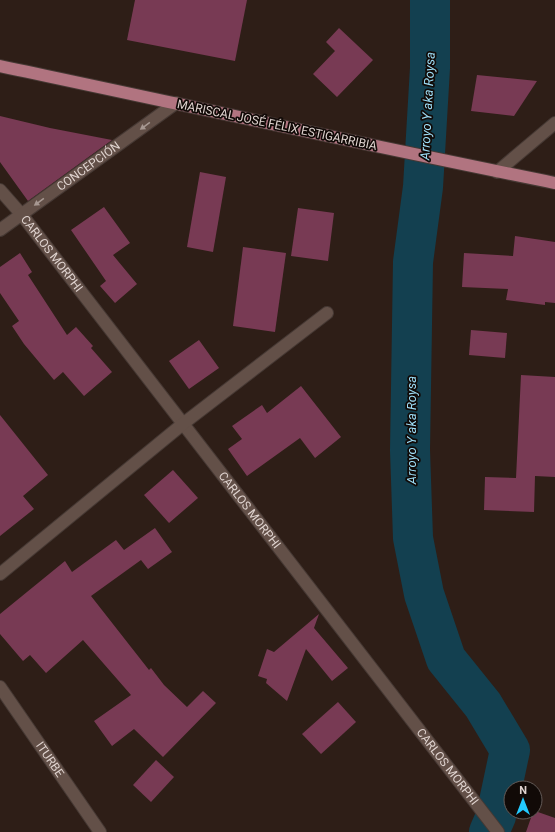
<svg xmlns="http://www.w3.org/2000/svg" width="555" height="832" font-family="Roboto,sans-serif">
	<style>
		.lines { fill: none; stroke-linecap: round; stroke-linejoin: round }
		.river { stroke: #134050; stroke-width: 40 }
		.building { fill: #783a54 }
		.street-casing { stroke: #463934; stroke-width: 14 }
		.primary-casing { stroke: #463934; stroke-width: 14 }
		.street { stroke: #635048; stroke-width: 12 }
		.primary { stroke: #b17480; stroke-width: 12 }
		.oneway { fill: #a79892 }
		.labels { text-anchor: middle; stroke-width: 3.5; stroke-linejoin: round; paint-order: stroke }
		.street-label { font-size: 12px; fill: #dfd3cf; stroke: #110a07 }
		.water-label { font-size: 13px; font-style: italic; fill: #9dddf6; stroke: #110a07 }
	</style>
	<rect width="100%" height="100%" fill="#2e1e17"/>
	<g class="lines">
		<path class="river" d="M430 0V68L423 187 413 262 410 450 413 538 424 594 446 659 483 705 510 750 496 816 489 832"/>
	</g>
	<g class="building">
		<path d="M135 0H247L235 61 127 40Z"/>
		<path d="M339 28 373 60 337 97 313 74 335 51 326 42Z"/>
		<path d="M477 75 537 81 514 116 471 111Z"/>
		<path d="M0 116 50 128 112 140 28 201 0 162Z"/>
		<path d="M200 172 226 177 213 252 187 247Z"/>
		<path d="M104 207 130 243 113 255 137 284 115 303 100 286 106 281 71 230Z"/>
		<path d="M298 208 334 213 328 261 291 256Z"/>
		<path d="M515 236 555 242V303L545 302V305L506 300 508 289 462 287 464 253 513 256Z"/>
		<path d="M243 247 286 253 275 332 233 326Z"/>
		<path d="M20 253 32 272 28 275 67 335 76 327 93 346 91 348 112 372 84 396 63 372 54 380 24 344 12 326 19 321 0 293V267Z"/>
		<path d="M471 330 507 333 505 358 469 355Z"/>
		<path d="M199 340 219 368 189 389 169 361Z"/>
		<path d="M521 375 555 377V477L535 476 534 512 484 510 485 477 516 478Z"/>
		<path d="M301 386 341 437 315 458 300 438 247 476 228 449 242 439 232 426 262 405 267 413Z"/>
		<path d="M0 415 48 475 23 496 34 509 0 536Z"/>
		<path d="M173 470 198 498 169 523 144 495Z"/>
		<path d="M155 528 172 552 148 569 141 560 91 596 149 670 151 668 164 685 187 707 203 691 216 703 163 757 134 729 112 746 94 721 131 695 83 640 46 673 30 655 23 661 0 634V614L65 561 72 572 116 540 124 550Z"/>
		<path d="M319 614 314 628 348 668 332 681 306 649 287 701 266 683 267 679 258 676 267 649 274 652Z"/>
		<path d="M338 702 356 722 321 754 302 734Z"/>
		<path d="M156 760 174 777 151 802 133 785Z"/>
		<path d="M535 811 555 818V832H526L533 812H535Z"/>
	</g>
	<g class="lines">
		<defs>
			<g id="street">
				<path d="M497 172 555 123"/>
				<path id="s1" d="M0 190 22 215 498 832"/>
				<path id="s2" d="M0 230 176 103"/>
				<path d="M0 574 184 423 327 313"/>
				<path id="s3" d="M0 687 100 832"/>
			</g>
			<path id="primary" d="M0 66C185 105 370 146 555 183"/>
		</defs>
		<use href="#street" class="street-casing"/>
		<use href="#primary" class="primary-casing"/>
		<use href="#street" class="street"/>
		<use href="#primary" class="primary"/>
	</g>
	<defs><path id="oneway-solid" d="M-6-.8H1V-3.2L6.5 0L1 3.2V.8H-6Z"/></defs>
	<g class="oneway">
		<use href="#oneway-solid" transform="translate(145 126) rotate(144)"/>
		<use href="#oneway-solid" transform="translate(39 202) rotate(144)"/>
	</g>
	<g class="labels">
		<g class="street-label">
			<text transform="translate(277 125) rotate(12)" y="4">MARISCAL JOSÉ FÉLIX ESTIGARRIBIA</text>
			<text dy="4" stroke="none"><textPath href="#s2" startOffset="109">CONCEPCIÓN</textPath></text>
			<text dy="4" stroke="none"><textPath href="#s1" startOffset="82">CARLOS MORPHI</textPath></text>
			<text dy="4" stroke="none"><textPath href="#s1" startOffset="406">CARLOS MORPHI</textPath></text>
			<text dy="4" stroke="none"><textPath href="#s3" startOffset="88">ITURBE</textPath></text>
			<text dy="4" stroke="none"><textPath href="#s1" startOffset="730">CARLOS MORPHI</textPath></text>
		</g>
		<g class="water-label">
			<text transform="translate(427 106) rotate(-87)" y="5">Arroyo Y aka Roysa</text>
			<text transform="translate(411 430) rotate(-90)" y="5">Arroyo Y aka Roysa</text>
		</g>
	</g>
	<g transform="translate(523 800)"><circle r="19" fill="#110a07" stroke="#635a57"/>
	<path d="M0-3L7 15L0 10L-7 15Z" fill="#23c9fe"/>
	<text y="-6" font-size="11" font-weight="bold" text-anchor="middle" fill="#dfd3cf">N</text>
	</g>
</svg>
